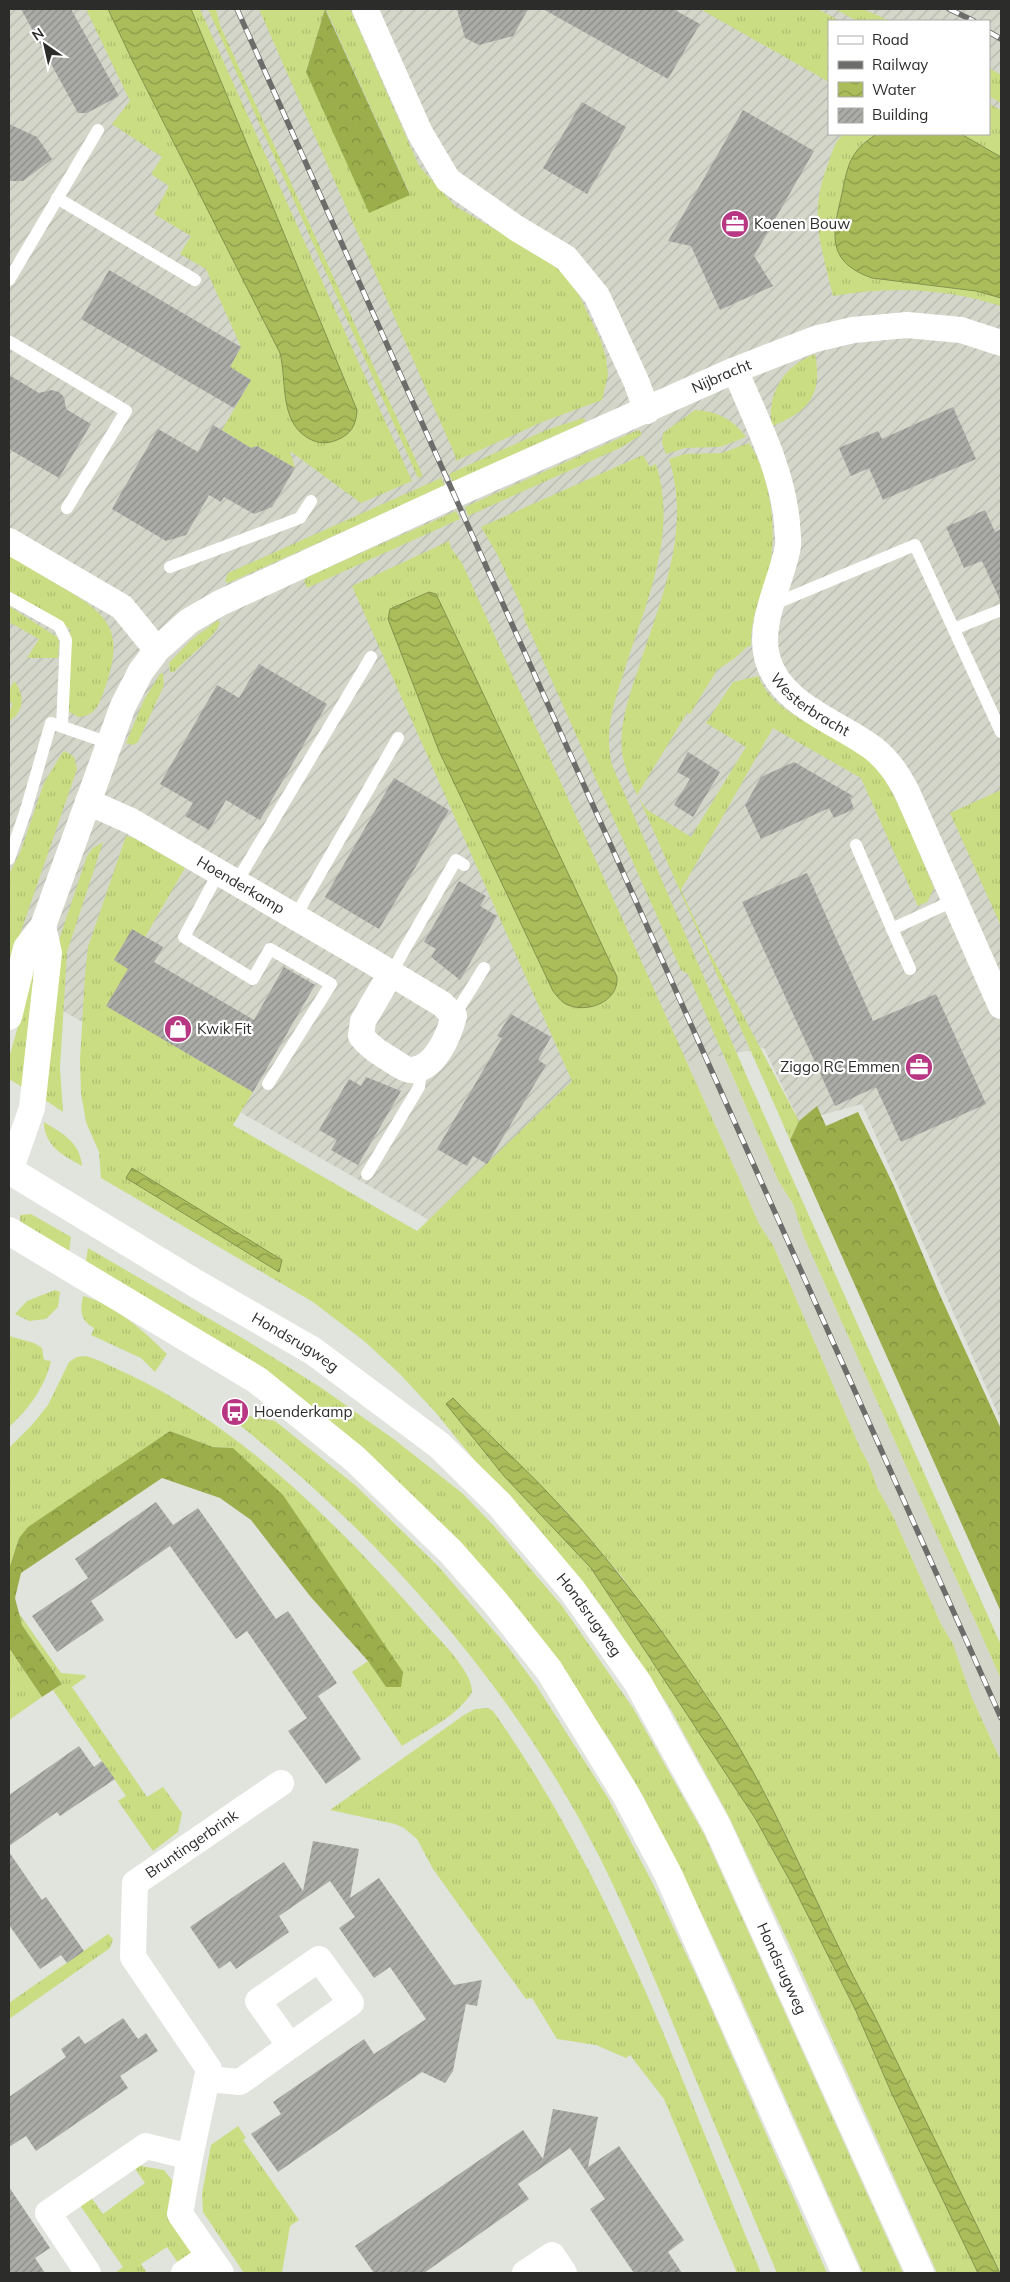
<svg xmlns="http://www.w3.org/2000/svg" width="1010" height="2282" font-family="Mulish,sans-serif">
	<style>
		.built { fill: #d3d6c9 }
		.industrial { fill: url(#industrial-furrows); fill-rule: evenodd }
		.grass { fill: url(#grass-tufts); fill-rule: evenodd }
		.forest { fill: url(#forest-crowns) }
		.water { fill: url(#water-waves); stroke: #84924c }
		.building { fill: url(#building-hatch) }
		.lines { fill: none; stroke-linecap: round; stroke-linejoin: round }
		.lane { stroke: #fff; stroke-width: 12 }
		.street { stroke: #fff; stroke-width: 26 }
		.secondary { stroke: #fff; stroke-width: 28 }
		.rail-casing { stroke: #6c6d6a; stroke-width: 5.5 }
		.rail { stroke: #fff; stroke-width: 4; stroke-dasharray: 11; stroke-linecap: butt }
		.labels { text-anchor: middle; stroke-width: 4.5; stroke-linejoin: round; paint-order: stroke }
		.poi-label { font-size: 15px; fill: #2c2d2b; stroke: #fff; text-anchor: start }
		.street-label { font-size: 15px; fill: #2c2d2b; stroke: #fff }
	</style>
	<defs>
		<pattern id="industrial-furrows" width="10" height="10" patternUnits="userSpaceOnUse" patternTransform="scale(1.25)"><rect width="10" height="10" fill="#d3d6c9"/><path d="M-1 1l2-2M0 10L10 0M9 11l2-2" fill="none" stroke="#b5b8ad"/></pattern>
		<pattern id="grass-tufts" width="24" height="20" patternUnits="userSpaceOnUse" patternTransform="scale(1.25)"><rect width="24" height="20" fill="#cadd83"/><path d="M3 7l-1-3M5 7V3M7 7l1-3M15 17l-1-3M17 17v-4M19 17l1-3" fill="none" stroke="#aebe71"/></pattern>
		<pattern id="forest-crowns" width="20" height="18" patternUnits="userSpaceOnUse" patternTransform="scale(1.25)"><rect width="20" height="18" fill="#9bae4b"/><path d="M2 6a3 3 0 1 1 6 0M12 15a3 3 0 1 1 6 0" fill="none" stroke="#7f8e3f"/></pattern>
		<pattern id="water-waves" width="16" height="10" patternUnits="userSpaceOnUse" patternTransform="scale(1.25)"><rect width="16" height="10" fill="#aabd5a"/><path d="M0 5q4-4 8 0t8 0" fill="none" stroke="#8b9a4b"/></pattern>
		<pattern id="building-hatch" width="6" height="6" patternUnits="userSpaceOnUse" patternTransform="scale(1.25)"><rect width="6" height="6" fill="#abaca7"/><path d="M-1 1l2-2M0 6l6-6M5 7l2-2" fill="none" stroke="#8b8c88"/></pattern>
	</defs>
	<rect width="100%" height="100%" fill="#e1e3dd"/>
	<path class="built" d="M462 563 692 984 779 1182 793 1204 803 1235 1001 1679V1761L972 1698 953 1644 941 1624 893 1516 878 1489 868 1462 861 1450 773 1245 759 1224 739 1178Z"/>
	<path class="industrial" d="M9 9H1001V1421L862 1104 799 1121 764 1048 576 1081 429 1220 9 980ZM829 21H989V134H829Z"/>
	<g class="grass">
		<path d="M86 9H200L412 481 361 503 290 451 295 468 257 446 251 448 222 430 251 380 230 367 241 347 206 269 180 254 191 236 154 214 169 186 151 174 162 157 112 124 130 101Z"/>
		<path d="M208 9H216L220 25 423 476 418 478Z"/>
		<path d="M259 9H325L306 72 410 194 326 9H350L419 166 455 206 544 258 562 272 579 295 601 341 606 358 608 375 602 400 542 422 456 461 455 455Z"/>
		<path d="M700 9H818L840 21H829V82Z"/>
		<path d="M835 9H862L891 21H857Z"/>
		<path d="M989 68 1001 75V103L989 96Z"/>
		<path d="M989 104 1001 110V157L961 134H989Z"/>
		<path d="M844 134H877L863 143 838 209 834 226 839 253 872 278 976 291 1001 298V306C945 288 891 286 833 296 821 245 808 215 828 164 832 153 834 142 844 134Z"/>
		<path d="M815 354C823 394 809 412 772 426 766 393 784 366 815 354Z"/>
		<path d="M695 410C716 411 733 419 746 437L720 447 685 448 666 454 662 443 663 433Z"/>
		<path d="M583 418 586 420 581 424 453 482 449 474 546 430Z"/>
		<path d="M638 430 641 432V435L620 448 468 516 465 507Z"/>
		<path d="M749 443C770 474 778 532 769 569 762 595 750 618 751 646L747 647 735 658 717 670 690 714 687 713 637 795C631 782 624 767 622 752 619 724 629 696 638 670 660 601 692 532 669 459L685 454 722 453Z"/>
		<path d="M643 455 650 467 656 464C679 537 644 606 623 675 613 705 604 734 612 765L751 1086 1001 1645V1679L803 1235 793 1204 779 1182 688 974 681 970 524 618V612L496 552 481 527Z"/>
		<path d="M441 478 445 486 228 583 225 581 228 573Z"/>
		<path d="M456 511 460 519 307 588 304 581 307 577Z"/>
		<path d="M449 541 451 548 462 563 739 1178 759 1224 773 1245 861 1450 868 1462 878 1489 893 1516 941 1624 953 1644 972 1698 1001 1761V2273L982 2239 873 2013 853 1978 781 1825 722 1719 622 1577 567 1512 453 1399 446 1404 504 1476 591 1568 755 1818 794 1888 856 2011 892 2094 978 2273H937L792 1950 729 1817 670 1708 608 1615 550 1543 480 1467 436 1413 399 1373 364 1341 313 1302 101 1178 99 1152 86 1122 81 1093 80 1060 85 975 88 947 126 836 134 838 185 868 145 937 114 960 129 969 107 1006 253 1092 233 1125 417 1231 572 1081 352 586ZM132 1168 279 1271 126 1178Z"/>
		<path d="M9 555C28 567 46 578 65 589 110 615 124 633 106 685 100 701 98 715 79 717L69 712 70 629 9 591Z"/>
		<path d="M9 606 57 637 59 642 58 658H27L39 639 9 622Z"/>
		<path d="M217 621 220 622C217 636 185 659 174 672H170L169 663 190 641Z"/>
		<path d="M163 673 164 685 138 742 133 745 126 743 144 700 160 674Z"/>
		<path d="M758 676C778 722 835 728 869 759 893 781 920 856 934 888L927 902 918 906 861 778 773 728 681 890 710 953 799 1121 790 1140 639 798 646 809 691 837 746 747 706 723 733 682Z"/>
		<path d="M14 681C25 694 25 712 9 721V712L13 704 9 701V691Z"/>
		<path d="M65 751 74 757 77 769 9 966V874L20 853 44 783 62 753Z"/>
		<path d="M1001 790V926L950 813Z"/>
		<path d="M103 842 67 952 60 1068 63 1112 45 1100 54 955 87 856 93 848Z"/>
		<path d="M35 948 27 1090 9 1079V1058L31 980Z"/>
		<path d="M44 1122C63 1134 80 1142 82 1166 64 1156 44 1146 44 1122Z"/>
		<path d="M31 1214 71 1237 69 1252 20 1222V1215Z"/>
		<path d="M88 1248 244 1339 323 1389 395 1440 462 1493 494 1526 562 1606 633 1708 704 1834 903 2273H863L727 1967 686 1881 643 1796 612 1744 539 1635 480 1565 86 1261Z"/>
		<path d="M55 1290 60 1292 58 1307 46 1319 29 1321 15 1314 27 1301Z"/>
		<path d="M83 1296C114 1304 144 1331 167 1354L155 1372 141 1358 91 1335 94 1328C80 1320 80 1311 83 1296Z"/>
		<path d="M9 1336 34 1343 42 1348 44 1360 51 1361C45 1387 28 1410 9 1427Z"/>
		<path d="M86 1356C100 1360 114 1368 128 1374 244 1428 346 1532 429 1628 442 1642 473 1673 472 1692 458 1716 425 1731 402 1746L352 1672 368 1661 386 1687 233 1448 213 1447 170 1431 19 1538 9 1569V1448L31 1426 48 1405 69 1362 77 1357Z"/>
		<path d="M239 1410 252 1417 275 1421 355 1485 438 1566 507 1646 536 1685 608 1798 653 1884 705 1994 827 2273H777C749 2206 721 2140 693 2073 664 2001 635 1929 601 1860 514 1687 383 1538 232 1419Z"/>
		<path d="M18 1612 61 1673 85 1675 86 1677 72 1687 147 1797 163 1787 182 1813 178 1832 153 1851 118 1801 126 1796 53 1690 62 1684 22 1625Z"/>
		<path d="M9 1648 42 1697 9 1720Z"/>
		<path d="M488 1708 493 1711C614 1881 681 2082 761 2273H737L664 2099 630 2055 626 2058 596 2045 557 2039 532 1998 526 1999 433 1869 417 1839 404 1828 395 1824 330 1810 464 1715 475 1709Z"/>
		<path d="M108 1934 113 1939 110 1948 9 2019V2003Z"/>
		<path d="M238 2126 246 2138 243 2140 299 2220 290 2226 282 2273H244L203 2212 202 2194 211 2145Z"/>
		<path d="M135 2165 164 2170 175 2184 194 2253 179 2264 167 2247 141 2264 147 2273H115L123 2267 79 2204 90 2196 103 2214 145 2183 133 2166Z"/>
	</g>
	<g class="forest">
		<path d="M325 9 410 195 369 213 306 72Z"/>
		<path d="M817 1106 826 1126 858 1112 894 1186 939 1293 1001 1429V1612L790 1140 799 1121Z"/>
		<path d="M170 1431 213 1447 233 1448 283 1495 403 1672 401 1687H386L368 1661 310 1596 251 1520 220 1498 162 1478 21 1573 15 1598 22 1625 62 1684 42 1697 9 1648V1569L19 1538 28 1527Z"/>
	</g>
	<g class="water">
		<path d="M108 9H191L357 410C356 426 351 434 337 440 327 444 318 444 308 438 279 421 287 381 280 353L134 64Z"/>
		<path d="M877 134H961L1001 157V298L976 291 872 278C827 262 832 236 841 198 848 166 848 152 877 134Z"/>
		<path d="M429 592 436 594 617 977C619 1003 584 1015 564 1003 560 1000 556 995 553 991L439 751 388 619 390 609Z"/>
		<path d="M132 1168 282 1260 279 1272 126 1178Z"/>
		<path d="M453 1398C490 1437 531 1473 567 1513 624 1576 674 1647 721 1718 781 1810 819 1917 873 2013L1000 2273H978L892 2094 856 2011 794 1888 755 1818 591 1568 504 1476 446 1404Z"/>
	</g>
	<g class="building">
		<path d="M21 9H71L119 96 87 113H78Z"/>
		<path d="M457 9H528L513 36 479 45 465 38Z"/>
		<path d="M543 9H673L700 24 668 79Z"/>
		<path d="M582 102 626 127 587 194 543 168Z"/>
		<path d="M743 110 814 151 754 256 773 286 720 310 691 246 668 241Z"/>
		<path d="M9 124 37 137 52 159 23 181H9Z"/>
		<path d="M109 270 241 347 230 367 251 380 234 408 81 319Z"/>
		<path d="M9 375 39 393 51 390 59 392 64 397 66 409 91 424 59 478 9 449Z"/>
		<path d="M953 407 976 459 883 500 869 468 851 476 839 448 878 431 882 439Z"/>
		<path d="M213 425 251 448 257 446 295 468 272 507 254 514 224 497 221 502 209 495 186 535 166 541 112 509 158 429 198 452Z"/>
		<path d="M985 510 995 532 1001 529V602L982 561 964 568 946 527Z"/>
		<path d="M259 664 327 704 260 820 226 800 209 830 185 816 193 803 160 784 217 685 239 698Z"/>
		<path d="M688 752 720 772 693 817 674 805 690 779 677 772Z"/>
		<path d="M794 762 853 796 850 798 854 809 834 818 829 808 761 839 745 805 761 777Z"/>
		<path d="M394 778 449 810 379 929 325 897Z"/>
		<path d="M807 873 873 1021 936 994 986 1104 901 1142 876 1087 835 1106 742 902Z"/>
		<path d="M459 881 486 896 480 906 497 916 460 980 431 957 436 949 424 942Z"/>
		<path d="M132 929 163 947 154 962 254 1020 284 967 315 985 253 1092 106 1006 128 969 114 960Z"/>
		<path d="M511 1014 551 1037 538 1060 546 1065 487 1164 473 1156 467 1166 437 1149 502 1038 497 1036Z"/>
		<path d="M366 1077 401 1091 358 1165 331 1150 337 1140 319 1130 349 1079 361 1086Z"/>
		<path d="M156 1502 173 1525 198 1508 276 1619 288 1611 337 1683 318 1696 361 1759 326 1784 288 1731 307 1718 247 1631 236 1639 170 1546 91 1601 104 1620 57 1652 32 1616 88 1578 75 1559Z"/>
		<path d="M79 1746 94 1767 102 1761 115 1779 60 1816 57 1812 9 1846V1795Z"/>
		<path d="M313 1841 359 1849 350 1898 379 1878 454 1985 482 1980 477 2006 466 2004 453 2071 445 2083 422 2072 278 2172 251 2134 281 2114 273 2102 364 2039 374 2054 426 2019 390 1967 374 1978 339 1928 355 1917 330 1881 279 1916 289 1932 236 1969 230 1961 219 1969 190 1927 284 1862 303 1891Z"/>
		<path d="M9 1852 42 1900 46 1897 84 1951 67 1963 61 1955 40 1969 9 1925Z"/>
		<path d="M123 2018 138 2039 146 2033 158 2051 120 2076 128 2088 36 2151 26 2136 9 2147V2097L66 2057 61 2049 79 2036 85 2044Z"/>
		<path d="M553 2109 598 2117 588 2167 619 2146 684 2240 668 2252 682 2273H634L590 2209 605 2199 570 2148 518 2184 529 2199 424 2273H374L355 2246 523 2130 543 2159Z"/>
		<path d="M9 2187 50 2248 35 2258 45 2273H9Z"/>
	</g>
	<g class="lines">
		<g class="lane">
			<path d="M57 198 195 280"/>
			<path d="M9 280 98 130"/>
			<path d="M10 342 126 411 67 508"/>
			<path d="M170 567 300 518 311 501"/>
			<path d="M9 598 59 626 66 640 62 726"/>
			<path d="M772 605 915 545 1001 732"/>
			<path d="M954 629 1001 610"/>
			<path d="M856 845 892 929 955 900"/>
			<path d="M9 859 26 810 51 723 109 743"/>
			<path d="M219 872 184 937 253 979 270 949 331 984 268 1084"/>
			<path d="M236 883 371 657"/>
			<path d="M295 917 398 738"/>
			<path d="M892 929 910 969"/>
			<path d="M391 973 456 860 464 865"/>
			<path d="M454 1016 484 968"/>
			<path d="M367 1174 419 1087 421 1068"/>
		</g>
		<g class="street">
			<path d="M365 9 420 133 448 180 516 228 566 258 597 296 636 381 647 411"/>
			<path id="s1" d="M735 370C756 420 782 469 787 523 787 531 789 539 788 546 782 581 758 621 767 657 779 705 839 722 874 749 889 761 897 774 906 790L1001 1006"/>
			<path d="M9 541 122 607 157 650"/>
			<path id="s2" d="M88 802 131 821 369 960 442 1004 454 1016C449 1035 435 1070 411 1070 405 1070 396 1063 391 1060 378 1052 370 1047 361 1036L363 1021 391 973"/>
			<path id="s3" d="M9 1017 26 948 43 926 123 706 141 671 157 650 189 621 220 603 454 495 735 370 815 339 853 330 907 325 961 330 1001 343"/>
			<path d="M10 1171 32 1108 49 953 43 926"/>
			<path d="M207 2079 240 2082 290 2046 258 2001 319 1959 351 2003 290 2046"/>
			<path d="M88 2273 48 2213 146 2146 190 2157"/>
			<path d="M184 2273 209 2256"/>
			<path id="s4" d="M221 2273 180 2214 190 2157 209 2069 133 1957 135 1883 281 1783"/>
			<path d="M525 2273 552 2255 564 2273"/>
		</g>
		<g class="secondary">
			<path id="s5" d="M9 1170 195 1283 313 1351 439 1445 500 1505 572 1590 638 1683 717 1826 920 2273"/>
			<path d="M9 1231 257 1380 355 1459 451 1552 495 1602 549 1670 626 1795 668 1874 846 2273"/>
		</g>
		<defs>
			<g id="rail">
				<path d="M237 9 1001 1718"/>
				<path d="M949 9 974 21"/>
				<path d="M989 32 1001 39"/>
			</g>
		</defs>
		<use href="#rail" class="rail-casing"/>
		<use href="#rail" class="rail"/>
	</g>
	<defs>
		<symbol id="office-disc" viewBox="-11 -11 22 22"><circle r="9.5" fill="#b83782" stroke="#fff"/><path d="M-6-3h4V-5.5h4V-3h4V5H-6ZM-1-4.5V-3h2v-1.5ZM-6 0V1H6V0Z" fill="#fff"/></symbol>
		<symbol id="shop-disc" viewBox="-11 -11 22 22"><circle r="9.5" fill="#b83782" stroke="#fff"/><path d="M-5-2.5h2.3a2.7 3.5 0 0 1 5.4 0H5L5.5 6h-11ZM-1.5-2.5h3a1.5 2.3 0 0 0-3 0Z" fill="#fff"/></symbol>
		<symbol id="bus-disc" viewBox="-11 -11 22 22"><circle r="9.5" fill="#b83782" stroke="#fff"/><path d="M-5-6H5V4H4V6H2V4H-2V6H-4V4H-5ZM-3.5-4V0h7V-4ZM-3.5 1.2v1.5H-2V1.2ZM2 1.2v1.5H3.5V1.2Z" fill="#fff"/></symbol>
	</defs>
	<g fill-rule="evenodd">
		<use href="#office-disc" x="719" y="208" width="32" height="32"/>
		<use href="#shop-disc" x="162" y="1013" width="32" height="32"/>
		<use href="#office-disc" x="903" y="1051" width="32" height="32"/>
		<use href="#bus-disc" x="219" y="1396" width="32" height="32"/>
	</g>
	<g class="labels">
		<g class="poi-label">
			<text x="754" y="229">Koenen Bouw</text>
			<text x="197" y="1034">Kwik Fit</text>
			<text x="900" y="1072" text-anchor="end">Ziggo RC Emmen</text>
			<text x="254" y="1417">Hoenderkamp</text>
		</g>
		<g class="street-label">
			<text dy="5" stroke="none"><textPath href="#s3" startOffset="1028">Nijbracht</textPath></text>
			<text dy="5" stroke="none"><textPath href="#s1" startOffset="366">Westerbracht</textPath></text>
			<text dy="5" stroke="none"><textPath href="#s2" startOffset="174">Hoenderkamp</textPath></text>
			<text dy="5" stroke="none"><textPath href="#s5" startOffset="334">Hondsrugweg</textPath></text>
			<text dy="5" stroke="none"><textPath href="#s5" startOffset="738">Hondsrugweg</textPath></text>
			<text dy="5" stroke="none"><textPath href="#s4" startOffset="498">Bruntingerbrink</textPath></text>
			<text dy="5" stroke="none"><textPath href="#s5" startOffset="1142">Hondsrugweg</textPath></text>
		</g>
	</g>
	<rect width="1010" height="2282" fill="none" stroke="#2c2d2b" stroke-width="20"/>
	<rect x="828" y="20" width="162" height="115" fill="#ffffff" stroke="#ababaa"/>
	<rect x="838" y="36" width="25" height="8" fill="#ffffff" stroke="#ababaa"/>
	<text x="872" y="45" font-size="15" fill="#2c2d2b">Road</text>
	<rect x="838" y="61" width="25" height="8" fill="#6c6d6a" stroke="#ababaa"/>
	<text x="872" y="70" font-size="15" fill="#2c2d2b">Railway</text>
	<rect x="838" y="82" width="25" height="15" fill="url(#water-waves)" stroke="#ababaa"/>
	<text x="872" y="95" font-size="15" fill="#2c2d2b">Water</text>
	<rect x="838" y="108" width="25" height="15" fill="url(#building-hatch)" stroke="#ababaa"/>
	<text x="872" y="120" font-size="15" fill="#2c2d2b">Building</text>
	<g transform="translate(45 45) rotate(326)" stroke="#ffffff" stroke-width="4" paint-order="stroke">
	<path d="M0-4L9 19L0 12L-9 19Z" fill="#2c2d2b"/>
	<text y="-8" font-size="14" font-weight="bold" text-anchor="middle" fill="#2c2d2b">N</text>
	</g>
</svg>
